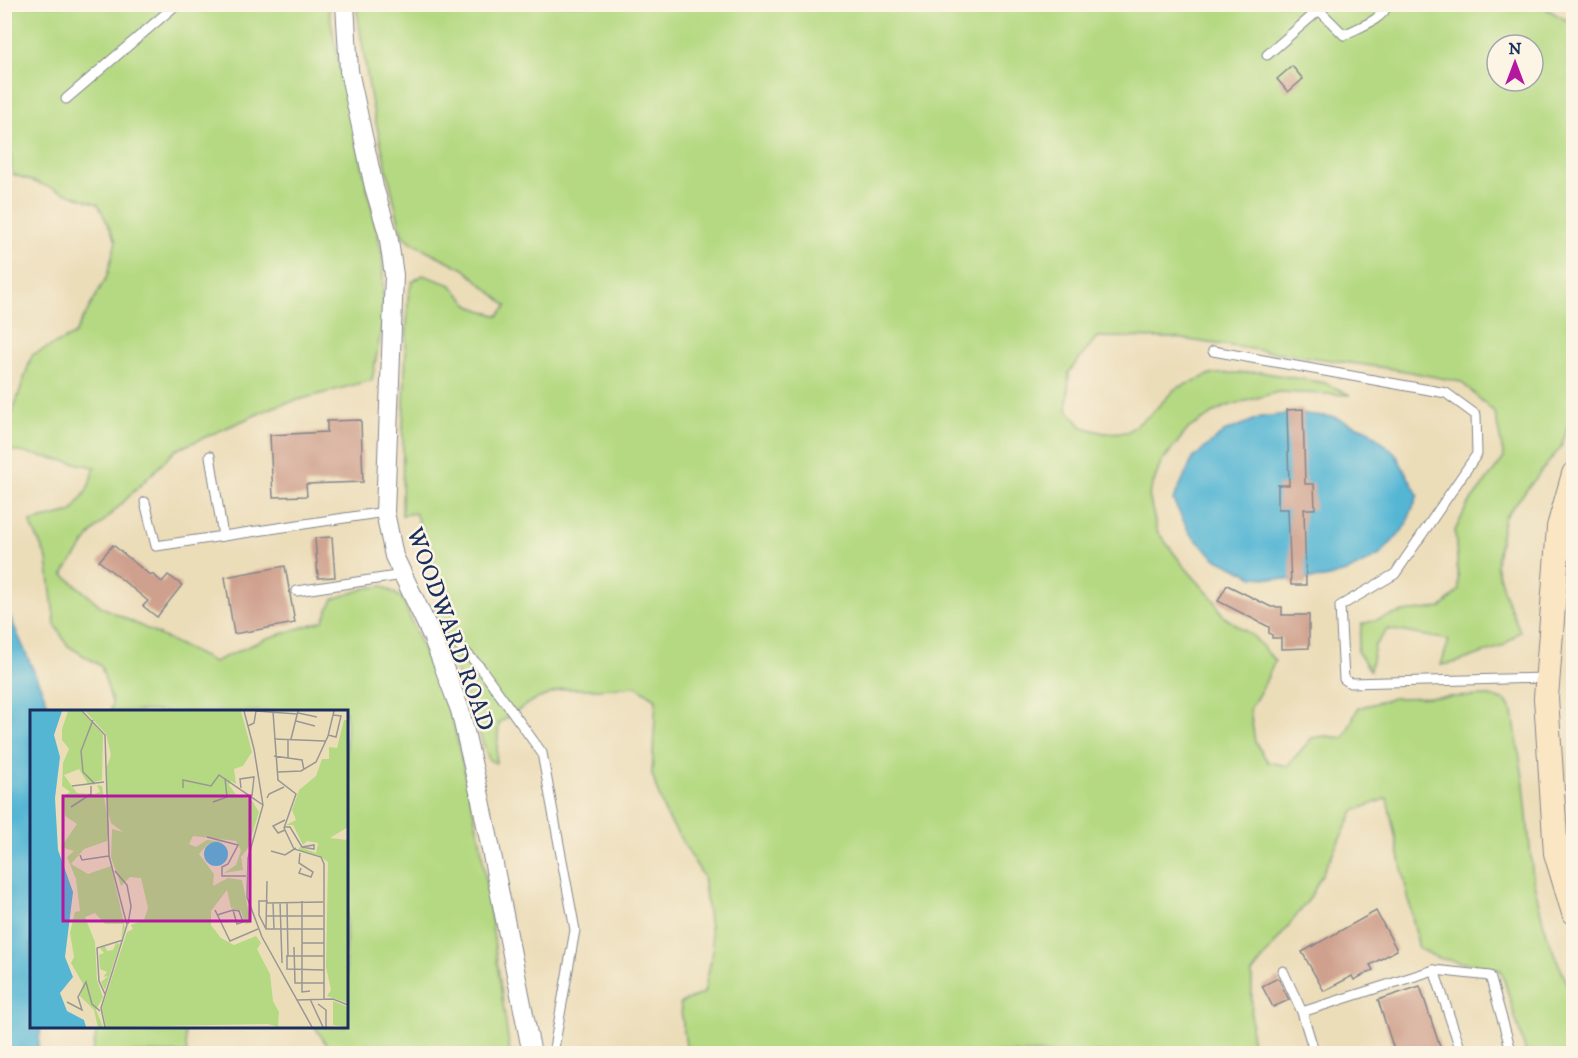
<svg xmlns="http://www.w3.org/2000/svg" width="1578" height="1058" font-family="'IM FELL DW Pica',serif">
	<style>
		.green { fill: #b5d982; stroke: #688470; stroke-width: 1.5; fill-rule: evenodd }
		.water { fill: #55b6d4; stroke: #387299; stroke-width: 1.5 }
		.building { fill: #cfa08d }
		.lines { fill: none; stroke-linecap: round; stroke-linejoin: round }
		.service-casing { stroke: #84868c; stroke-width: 11 }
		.minor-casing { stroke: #84868c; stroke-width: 20 }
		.secondary-casing { stroke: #84868c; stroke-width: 26 }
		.service { stroke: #fff; stroke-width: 9 }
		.minor { stroke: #fff; stroke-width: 18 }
		.secondary { stroke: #fbe6c4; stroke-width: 24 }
		.labels { text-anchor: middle; stroke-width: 5; stroke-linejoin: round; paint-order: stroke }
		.street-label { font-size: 24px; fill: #1b2f5e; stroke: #fcf5e5 }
		.inset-road { fill: none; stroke: #989795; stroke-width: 1.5 }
		.view { fill: #b5179e; fill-opacity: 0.15; stroke: #b5179e; stroke-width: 3 }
		.inset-edge { fill: none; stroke: #1b2f5e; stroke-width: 3 }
	</style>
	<rect width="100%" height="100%" fill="#fcf5e5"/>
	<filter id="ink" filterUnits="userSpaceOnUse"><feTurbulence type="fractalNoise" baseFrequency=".0167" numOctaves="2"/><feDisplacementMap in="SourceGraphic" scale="12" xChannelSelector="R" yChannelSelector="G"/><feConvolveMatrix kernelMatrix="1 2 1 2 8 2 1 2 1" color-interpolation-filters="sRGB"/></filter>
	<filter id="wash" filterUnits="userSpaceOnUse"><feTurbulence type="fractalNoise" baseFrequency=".008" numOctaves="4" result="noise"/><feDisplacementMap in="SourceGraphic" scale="24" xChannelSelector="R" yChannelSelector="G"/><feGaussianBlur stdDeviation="1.35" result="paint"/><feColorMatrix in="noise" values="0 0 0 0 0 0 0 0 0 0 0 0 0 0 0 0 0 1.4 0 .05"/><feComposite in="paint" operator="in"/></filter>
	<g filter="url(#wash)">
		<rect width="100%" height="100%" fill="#ecddb9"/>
		<g class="green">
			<path d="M1538 4 1573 24V410L1561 447 1504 518 1496 565 1504 593 1520 631 1503 646 1458 662 1441 665 1449 640 1388 629 1375 645 1370 670 1357 651 1362 624 1403 612 1441 608 1459 590 1455 531 1467 506 1504 458 1495 413 1461 382 1400 370 1175 338 1097 337 1069 372 1067 409 1082 427 1104 433 1127 432 1151 414 1175 389 1211 374 1260 372 1325 383 1350 395 1278 392 1224 407 1189 428 1161 463 1149 495 1157 531 1183 565 1214 600 1224 617 1253 636 1275 661 1264 685 1250 709 1255 742 1268 762 1287 766 1312 738 1325 736 1344 738 1358 708 1394 698 1490 696 1506 701 1513 713 1524 784 1533 879 1546 934 1566 981 1573 1015V1053H1526L1501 970 1438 958 1419 949 1387 798 1354 811 1310 898 1252 973 1251 1053H687L680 1003 704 993 713 950 703 876 664 811 652 774 656 699 636 686 598 689H563L532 701 499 723 496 763 489 760 451 655 433 607 447 595 415 513 402 515 403 429 408 297 412 282 423 275 451 285 470 306 498 316 507 306 464 269 416 245 402 235 372 105 356 5ZM1497 45H1533V81H1497Z"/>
			<path d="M4 5H328L337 55 383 257V321L372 380 276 406 176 450 92 533 63 574 102 607 214 662 265 639 323 621 333 599 367 588 383 586 402 598 454 725 480 840 510 1053H332L315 1027 346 1026V712L111 711 112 702 101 666 68 646 55 625 47 559 30 522 72 512 87 490 95 467 5 449V418L13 411 32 355 74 335 107 276 116 241 98 204 12 174 5 85Z"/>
			<path d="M98 1027H184L187 1053H92Z"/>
		</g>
		<g class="water">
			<path d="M1295 413 1334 417 1368 430 1395 453 1418 495 1405 527 1380 555 1349 571 1325 578 1294 580 1254 577 1215 558 1190 534 1173 500 1193 458 1224 432 1261 417Z"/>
			<path d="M5 605 51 711 32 712V1026L41 1027 37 1053H5Z"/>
		</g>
		<g id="blocks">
			<g class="building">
				<path d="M1292 66 1303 79 1288 92 1277 79Z"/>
				<path d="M1303 409 1305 484H1314L1315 509H1304L1306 585H1291L1288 509H1278V485H1289L1287 410Z"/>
				<path d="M361 420 363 482 306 484 307 496 273 497 270 435 327 432V421Z"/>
				<path d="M332 537 335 577 318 578 315 538Z"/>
				<path d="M113 545 150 575 152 574 162 582 168 575 182 585 157 617 143 606 148 601 99 561Z"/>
				<path d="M285 566 295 623 234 634 225 577Z"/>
				<path d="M1227 585 1271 607H1282V615H1309V648L1281 649V638H1272V635L1269 633V627L1218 601Z"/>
				<path d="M1376 911 1397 950 1370 965 1373 970 1354 980 1352 976 1324 991 1302 952Z"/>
				<path d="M1278 978 1289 1000 1273 1007 1262 986Z"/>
				<path d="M1420 986 1442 1053H1395L1378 1000Z"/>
			</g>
		</g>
	</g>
	<g filter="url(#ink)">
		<use href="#blocks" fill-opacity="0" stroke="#84868c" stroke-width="1.5"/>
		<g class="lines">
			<defs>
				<g id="service">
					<path d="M1267 55 1319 10 1344 35C1358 27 1382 21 1388 4"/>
					<path d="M66 99 177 4"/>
					<path d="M1213 351 1446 393 1476 415 1477 454 1395 574 1340 606 1344 679 1350 683 1547 678"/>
					<path d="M210 456 223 536"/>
					<path d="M145 502 156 546 385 512"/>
					<path d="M297 591 403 575"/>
					<path d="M432 636 459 645 480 667 542 753 575 930 553 1054"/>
					<path d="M1434 970 1462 1054"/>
					<path d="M1283 971 1302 1012 1315 1054"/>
					<path d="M1302 1012 1434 970 1490 976 1512 1054"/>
				</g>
				<path id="minor" d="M345 4 349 71 374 187 388 234 394 275 385 512 394 556 432 636 460 710 482 805 532 1054"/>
				<path id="secondary" d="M1574 474 1559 527 1546 698 1556 853 1574 913"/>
			</defs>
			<use href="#service" class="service-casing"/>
			<use href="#minor" class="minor-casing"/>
			<use href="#secondary" class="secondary-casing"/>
			<use href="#service" class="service"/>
			<use href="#minor" class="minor"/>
			<use href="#secondary" class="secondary"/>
		</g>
	</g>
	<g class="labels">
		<g class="street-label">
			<text transform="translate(451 629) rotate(70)" y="8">WOODWARD ROAD</text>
		</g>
	</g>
	<g transform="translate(30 710)">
		<rect width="318" height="318" fill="#ecddb9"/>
		<path d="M38 1H51L73 24 72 70 58 74 49 59 34 65 47 83 64 84 70 82 67 75 72 76 79 116 77 131 54 139 41 154 58 164 81 156 95 218 91 229 93 214H75L65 203 55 207 65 232 67 270 73 287 66 300 73 317H68L64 300 50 286 53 274 41 253 44 247 40 223 45 202 50 201 46 169 37 147 44 141 31 137 47 114 35 106 33 86 40 82 32 76 33 53 39 39 32 30V19ZM55 1H211L222 42 213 56 204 59 206 74 201 71 199 75 207 86 221 89 229 102 218 138 211 147 213 160 194 163 206 155 211 140 206 131 163 126 159 134 166 137 177 130 193 132 178 134 169 144 184 164 183 176 198 168 212 170 221 213 215 214 211 201 201 198 197 180 181 201V215L191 228 204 235 226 226 231 233 227 239 240 264 243 291 249 302 248 317 238 314 76 317 72 298 97 222 103 219 101 215 114 210 118 198 111 168 100 167 91 176 81 147 82 119 93 122 81 113 77 98 76 59 81 45 76 24ZM314 10H318V117L300 128 318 130V293L297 286 301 280 296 257 298 152 288 145 268 140 270 137 286 143 288 133 277 131 273 135 263 115H256L266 110 262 100 269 80 286 66 292 49H299V37L307 38ZM86 233 90 234 75 280 71 272 78 266 73 267 77 262 70 259 69 245 74 243 70 238 75 236 77 241 83 240ZM303 291 318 297V317L303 315Z" fill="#b5d982"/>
		<path d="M0 1H32L24 25 30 47 25 88 28 140 43 182 35 247 43 267 30 283 37 301 54 310 56 317H0ZM174 144a12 12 0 1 1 24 0a12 12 0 1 1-24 0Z" fill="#55b6d4"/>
		<path class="inset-road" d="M52 1 75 25 79 146 97 215 71 298 75 317M214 1 224 39 233 95 218 148 217 187 232 227 282 317M226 1 267 4M243 2 248 70 266 84 254 118 264 139 291 147 294 154V289M268 3 287 7M63 10 51 41 53 62 65 74M266 11 285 16M218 16 224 13 226 1M298 25 306 27 311 6 303 5M244 29 295 31M261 29 268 1M244 46 272 50 274 60M258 48V29M248 62 271 61 286 52 298 26 304 1M42 76 74 72M153 78V70L181 76 189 65 233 95M211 78 210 69 224 67 222 86M237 88 239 84 254 77M183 92 197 87 195 68M41 97 61 84V76M254 117H260L272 137 284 139V135L272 137M255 120 248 123 243 116 255 110M177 127 208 135 198 154 192 157V166H216M241 141 255 145 266 138M270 143 269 153 283 162 281 167 269 163 271 158M50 145 52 150 79 146M85 161 97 175 101 196 98 214M238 191H229V205L236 219H294M272 191V282L280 281M250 192 252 253M257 192 258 246M237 193 293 192M243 193 244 219M185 200 200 231 228 219M187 205 203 200 209 201 213 212 207 214 203 200M236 206H293M236 218 237 171M272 233H294M264 237 265 273H294M256 246H294M257 246V259L294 260M75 284 69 271 67 238 93 230M280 289 293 317M267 290 303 289 318 295M37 292 52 300 48 287 56 272 62 294 70 301M288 294 296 300V317"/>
		<path class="view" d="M33 86H220V211H33Z"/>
		<rect width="318" height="318" class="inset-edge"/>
	</g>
	<rect width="1578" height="1058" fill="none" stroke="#fcf5e5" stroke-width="24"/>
	<g transform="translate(1515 63)"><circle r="28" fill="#fcf5e5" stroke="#a2a6af" stroke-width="1.5"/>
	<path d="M0-4.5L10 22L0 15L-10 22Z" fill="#b5179e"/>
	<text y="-9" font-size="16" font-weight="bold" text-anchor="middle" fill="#1b2f5e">N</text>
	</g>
</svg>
